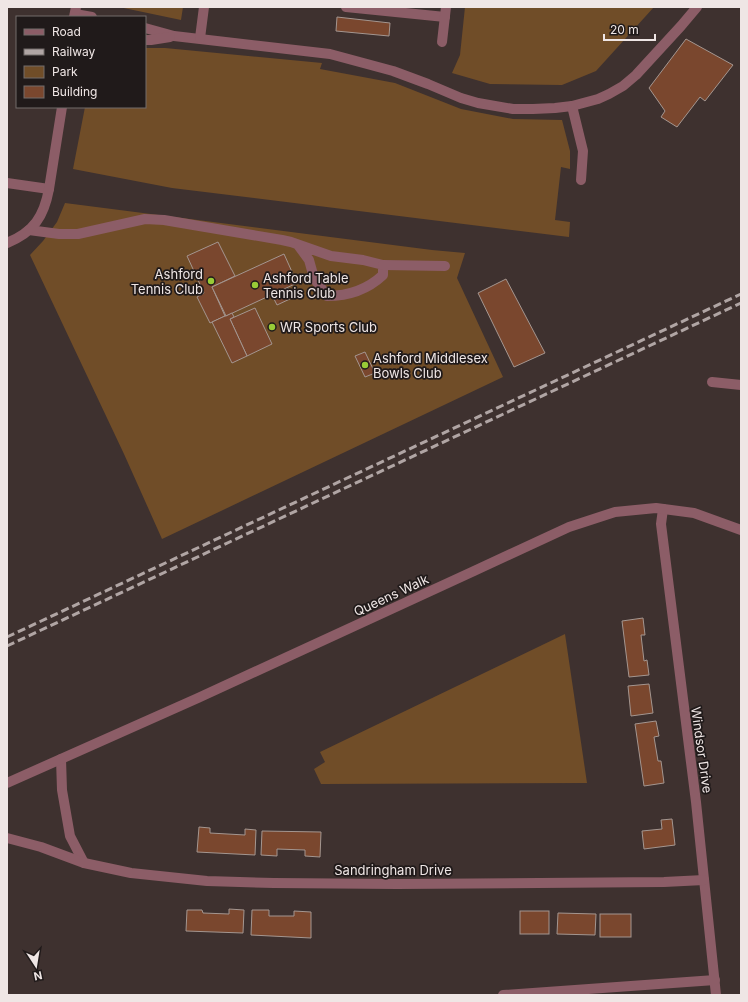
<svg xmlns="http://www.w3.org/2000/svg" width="748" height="1002" font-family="Inter,sans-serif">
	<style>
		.green { fill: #704d28 }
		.building { fill: #7a472e; stroke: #a49690 }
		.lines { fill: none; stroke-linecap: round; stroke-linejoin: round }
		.service { stroke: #8c5d67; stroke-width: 10 }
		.minor { stroke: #8c5d67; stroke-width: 10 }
		.tertiary { stroke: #8c5d67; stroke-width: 10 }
		.rail { stroke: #b0a5a4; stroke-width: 3; stroke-dasharray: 8 4; stroke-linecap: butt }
		.poi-dot { fill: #98cb37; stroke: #201a1a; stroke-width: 1.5 }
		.labels { text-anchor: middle; stroke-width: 3.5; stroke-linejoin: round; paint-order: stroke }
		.poi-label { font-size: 13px; fill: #efe6e5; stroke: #201a1a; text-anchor: start }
		.street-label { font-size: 13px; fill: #efe6e5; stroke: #201a1a }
	</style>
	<rect width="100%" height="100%" fill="#3e312f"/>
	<g class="green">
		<path d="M119 7H183L181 20Z"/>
		<path d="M465 7H654L596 71 562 85 490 84 452 73 460 55Z"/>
		<path d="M145 48H165L322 63 320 69 395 83 461 109 513 119 562 120 570 151V169L561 167 555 220 570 222 569 237 172 188 73 169 85 107H145Z"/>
		<path d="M65 203 432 250 465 253 457 278 503 377 162 539 124 454 30 255 43 241 57 222Z"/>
		<path d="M565 634 587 783 321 784 314 769 325 762 320 752Z"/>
	</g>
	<g class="building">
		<path d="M337 17 390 23 389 36 336 31Z"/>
		<path d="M686 39 733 65 705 101 700 97 677 127 661 117 665 111 649 88Z"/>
		<path d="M218 242 235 276 212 287 225 316 210 323 197 297 204 293 187 256Z"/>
		<path d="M284 254 297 283 226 316 212 287Z"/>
		<path d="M506 279 545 353 514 367 478 293Z"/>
		<path d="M288 288 292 298 277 305 272 295Z"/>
		<path d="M255 308 272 344 247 356 230 319Z"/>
		<path d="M232 313 234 317 230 319 247 356 232 363 212 322 225 316H226Z"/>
		<path d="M365 352 375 373 365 377 355 356Z"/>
		<path d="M643 618 645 635H641L644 661 647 660 649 675 629 677 622 621Z"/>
		<path d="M649 684 653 713 631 716 628 686Z"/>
		<path d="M656 721 659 736 654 737 658 761H661L664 783 644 786 635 724Z"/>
		<path d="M672 819 675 845 644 849 642 831 662 829 661 820Z"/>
		<path d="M199 827 210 828V833L245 835V829L256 830 255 855 197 852Z"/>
		<path d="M262 831 321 832 320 857 305 856V850L277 849V856L261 855Z"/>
		<path d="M229 909 244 910 243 933 186 931 187 910H202L203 913 229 914Z"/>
		<path d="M252 910H269V916H294V911L311 912V938L251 935Z"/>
		<rect x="520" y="911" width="29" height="23"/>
		<path d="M558 913 596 914 595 935 557 934Z"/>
		<rect x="600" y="914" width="31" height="23"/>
	</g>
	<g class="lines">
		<g class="service">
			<path d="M346 7 445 17"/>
			<path d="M75 14 92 17"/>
			<path d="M145 28 174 36 330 54 393 71 428 84 461 98 478 103 513 109H533L555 108 572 106 598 99 609 94 623 86 636 75 681 26 697 7"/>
			<path d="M200 38 204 7"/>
			<path d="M145 40H151L170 37"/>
			<path d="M572 106 583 151 581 180"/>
			<path d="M29 230 59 234H78L145 219 164 220 282 240 291 242 331 256 363 260 383 265V275C367 290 348 296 327 296L314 278 309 260 298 245"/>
			<path d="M383 265 445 266"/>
			<path d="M503 995 715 980"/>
		</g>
		<g class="minor">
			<path d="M442 42 446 7"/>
			<path d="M7 183 49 189"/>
			<path d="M712 382 741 385"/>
			<path d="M663 509 661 524 696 802 716 995"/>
			<path d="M61 759 62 790 70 836 84 863"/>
			<path d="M7 783 198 698 474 571 569 527 615 512 656 508 694 513 741 530"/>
			<path d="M7 838 41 847 84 863 131 873 207 881 274 883 397 884 664 882 704 880"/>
		</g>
		<g class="tertiary">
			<path d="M74 17 76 7"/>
			<path d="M7 243C34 232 44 216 49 189L62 107"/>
		</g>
		<g class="rail">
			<path d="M7 637 741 294"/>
			<path d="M7 646 741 303"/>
		</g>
	</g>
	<g class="poi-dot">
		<circle cx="211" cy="281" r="4"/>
		<circle cx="255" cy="285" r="4"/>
		<circle cx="272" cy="327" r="4"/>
		<circle cx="365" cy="365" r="4"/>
	</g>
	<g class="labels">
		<g class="poi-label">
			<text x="203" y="279" text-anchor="end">Ashford<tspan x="203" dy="15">Tennis Club</tspan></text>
			<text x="263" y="283">Ashford Table<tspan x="263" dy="15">Tennis Club</tspan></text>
			<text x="280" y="332">WR Sports Club</text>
			<text x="373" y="363">Ashford Middlesex<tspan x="373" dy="15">Bowls Club</tspan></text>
		</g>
		<g class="street-label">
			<text transform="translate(391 595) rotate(-25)" y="5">Queens Walk</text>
			<text transform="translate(702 750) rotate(82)" y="5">Windsor Drive</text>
			<text x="393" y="875">Sandringham Drive</text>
		</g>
	</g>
	<rect width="748" height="1002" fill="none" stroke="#efe6e5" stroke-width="16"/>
	<rect x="16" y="16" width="130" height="92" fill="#201a1a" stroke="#736c6b"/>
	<rect x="24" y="29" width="20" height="6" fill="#8c5d67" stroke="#736c6b"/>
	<text x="52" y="36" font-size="12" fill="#efe6e5">Road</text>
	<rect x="24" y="49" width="20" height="6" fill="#b0a5a4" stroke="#736c6b"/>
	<text x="52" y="56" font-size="12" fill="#efe6e5">Railway</text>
	<rect x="24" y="66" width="20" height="12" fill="#704d28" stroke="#736c6b"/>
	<text x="52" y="76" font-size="12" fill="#efe6e5">Park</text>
	<rect x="24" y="86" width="20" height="12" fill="#7a472e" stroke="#736c6b"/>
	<text x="52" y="96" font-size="12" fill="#efe6e5">Building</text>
	<g transform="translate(36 966) rotate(168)" stroke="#201a1a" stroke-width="3" paint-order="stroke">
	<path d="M0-3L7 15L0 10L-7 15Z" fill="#efe6e5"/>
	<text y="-6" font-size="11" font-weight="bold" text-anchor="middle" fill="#efe6e5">N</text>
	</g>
	<path d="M604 34v6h51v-6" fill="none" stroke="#efe6e5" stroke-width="2"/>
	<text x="610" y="34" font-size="12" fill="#efe6e5" stroke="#201a1a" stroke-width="3" paint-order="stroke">20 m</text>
</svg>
